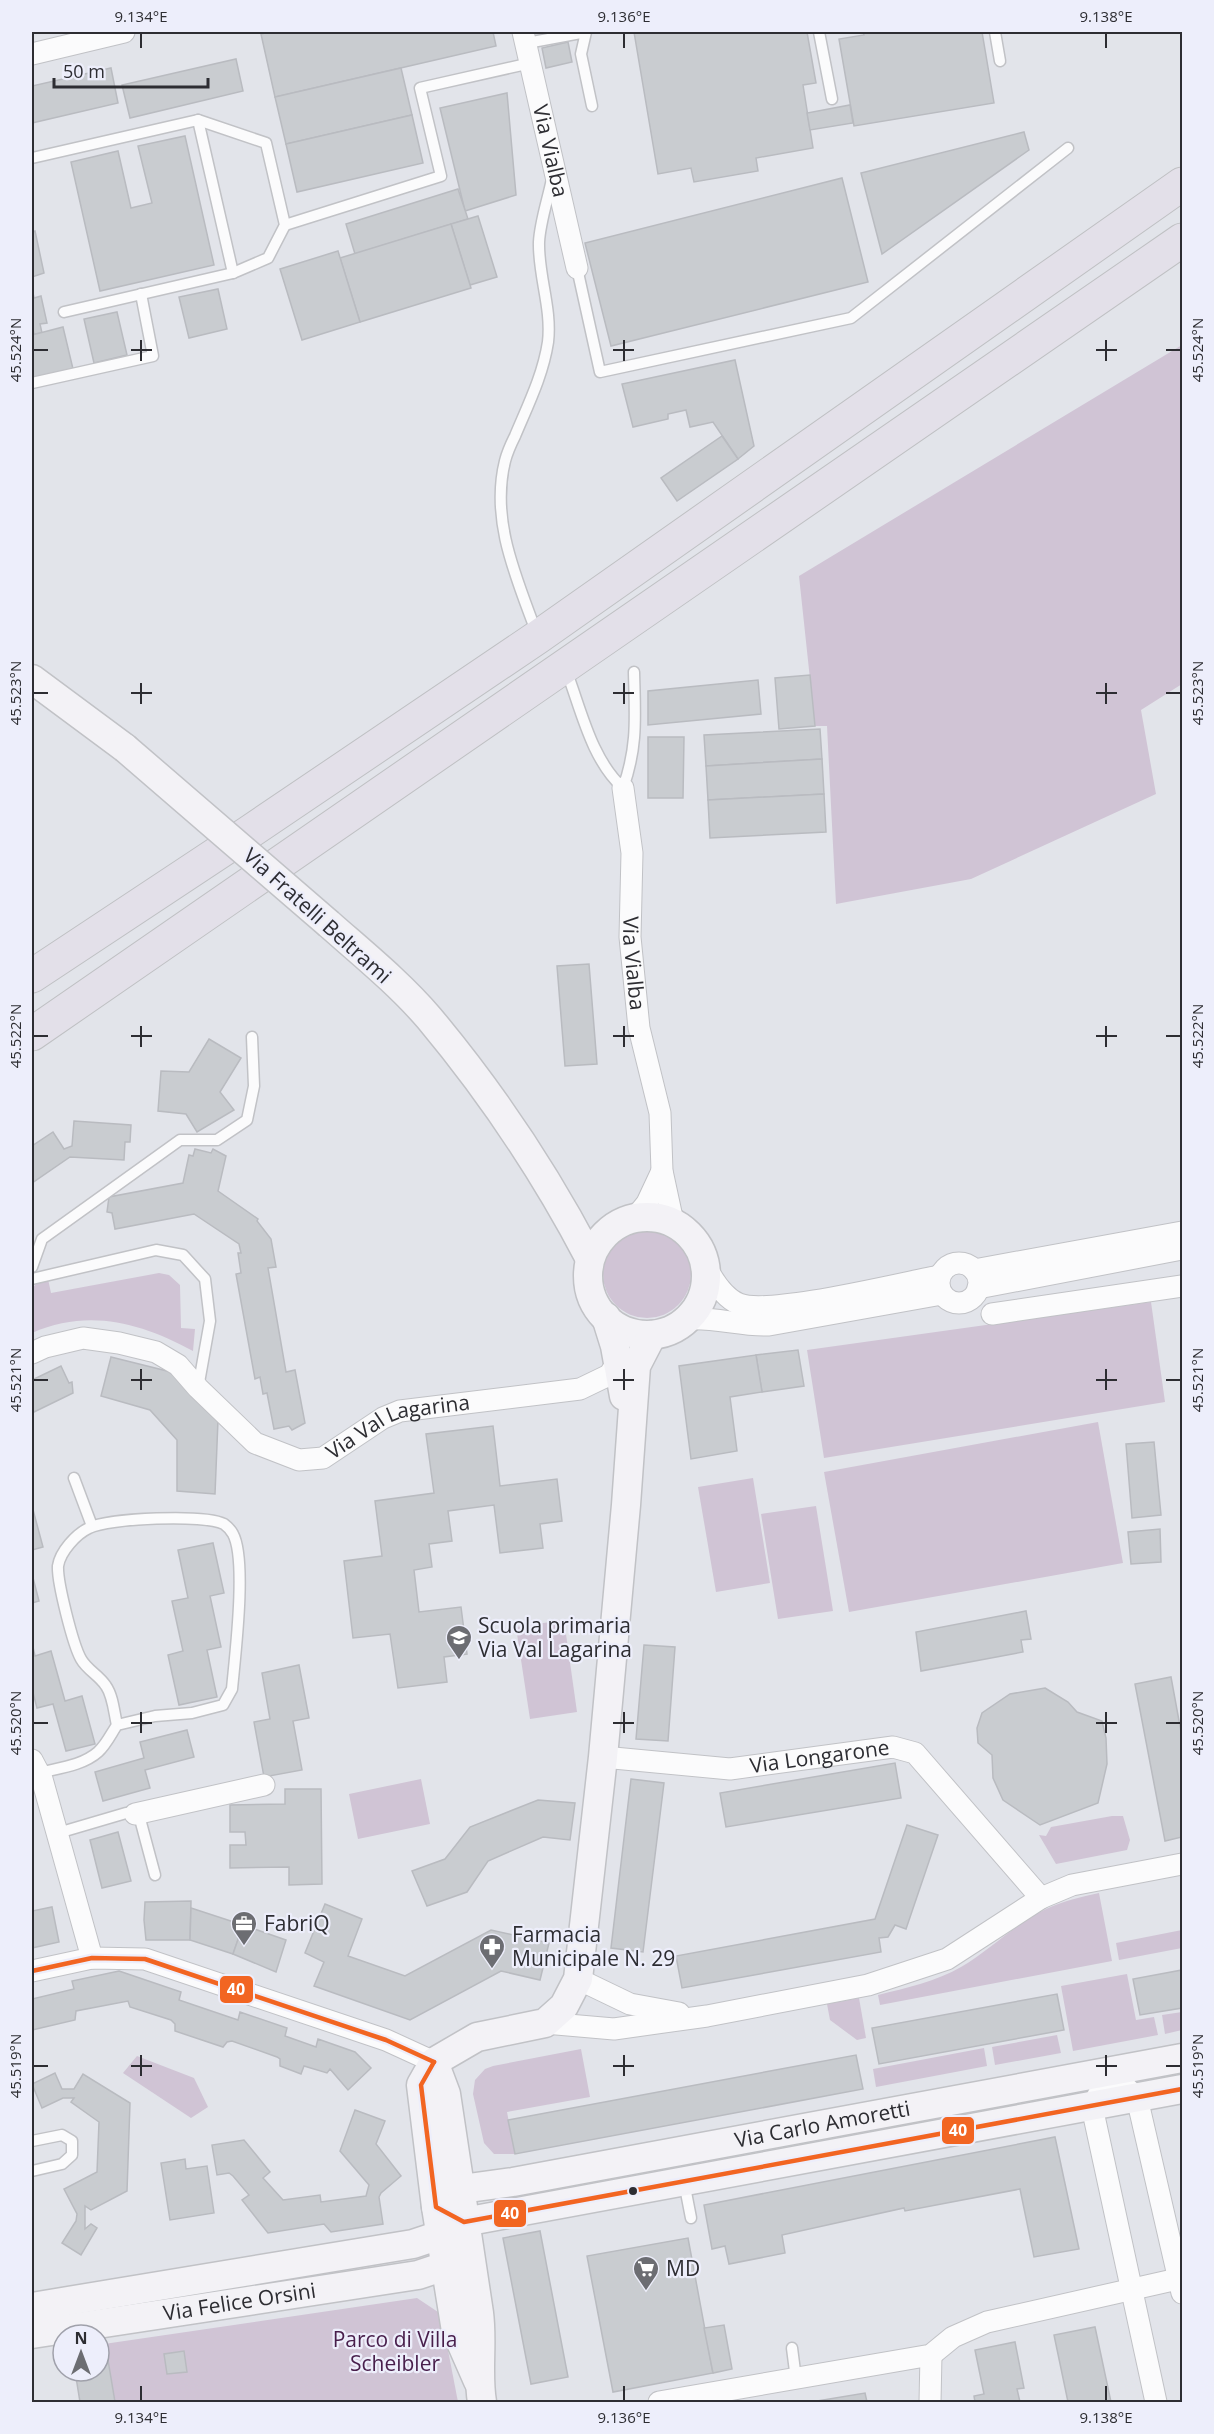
<svg xmlns="http://www.w3.org/2000/svg" width="1214" height="2434" font-family="'Open Sans',sans-serif">
	<style>
		.green { fill: #d0c4d5 }
		.building { fill: #c9ccd0; stroke: #b9bbc0; stroke-width: 1.5 }
		.lines { fill: none; stroke-linecap: round; stroke-linejoin: round }
		.lane-casing { stroke: #c1c2c6; stroke-width: 13 }
		.street-casing { stroke: #c1c2c6; stroke-width: 23 }
		.secondary-casing { stroke: #c1c2c6; stroke-width: 31 }
		.highway-casing { stroke: #bfc0c3; stroke-width: 35 }
		.lane { stroke: #fbfbfc; stroke-width: 10 }
		.street { stroke: #fbfbfc; stroke-width: 21 }
		.secondary { stroke: #f3f2f6; stroke-width: 28 }
		.highway { stroke: #e3e0e9; stroke-width: 33 }
		.secondary-bridge-casing { stroke: #c1c2c6; stroke-width: 31; stroke-linecap: butt }
		.secondary-bridge { stroke: #f3f2f6; stroke-width: 28 }
		.bus-1-casing { stroke: #edeefb; stroke-width: 9 }
		.bus-1 { stroke: #f26522; stroke-width: 4.5 }
		.ticks { fill: none; stroke: #2d2d32; stroke-width: 2 }
		.bus-dot { fill: #2d2d32; stroke: #edeefb; stroke-width: 2 }
		.labels { text-anchor: middle; stroke-width: 4.5; stroke-linejoin: round; paint-order: stroke }
		.street-label { font-size: 21px; fill: #2d2d32; stroke: #edeefb }
		.poi-label { font-size: 21px; fill: #2d2d32; stroke: #edeefb; text-anchor: start }
		.park-label { font-size: 21px; fill: #481e4b; stroke: #edeefb }
		.line-badge { stroke: #edeefb; stroke-width: 2 }
		.badge-label { font-size: 16px; text-anchor: middle; font-weight: bold; fill: #fff }
		.neatline { fill: none; stroke: #2d2d32; stroke-width: 2 }
		.ticks-label { font-size: 15px; text-anchor: middle; fill: #2d2d32 }
	</style>
	<rect width="100%" height="100%" fill="#e2e4ea"/>
	<g class="green">
		<path d="M1182 345V684L1141 710 1156 794 971 879 836 904 827 726H815L799 576Z"/>
		<circle cx="647" cy="1274" r="44"/>
		<path d="M159 1273 169 1275 180 1285 181 1328 195 1329 193 1351C141 1323 89 1308 32 1333 32 1323 28 1293 35 1285 38 1281 43 1280 48 1279L51 1293Z"/>
		<path d="M1151 1302 1165 1402 824 1458 807 1350Z"/>
		<path d="M1098 1422 1123 1563 849 1612 824 1472Z"/>
		<path d="M753 1478 770 1583 716 1592 698 1487Z"/>
		<path d="M816 1506 833 1611 778 1619 761 1514Z"/>
		<path d="M564 1620 577 1712 530 1719 516 1627Z"/>
		<path d="M421 1779 430 1824 358 1839 349 1794Z"/>
		<path d="M1112 1816H1123L1130 1840 1127 1850 1056 1864 1039 1835 1046 1836 1051 1827Z"/>
		<path d="M1099 1893 1112 1961 880 2005 878 1995C906 1988 937 1981 961 1967 991 1949 1015 1924 1046 1909 1063 1901 1081 1897 1099 1893Z"/>
		<path d="M1182 1930V1948L1119 1960 1116 1943Z"/>
		<path d="M1127 1974 1136 2020 1154 2017 1158 2035 1073 2051 1061 1986Z"/>
		<path d="M859 1998 866 2038 857 2040 830 2020 827 2004Z"/>
		<path d="M1182 2012V2030L1165 2034 1162 2015Z"/>
		<path d="M1057 2035 1061 2053 995 2065 992 2047Z"/>
		<path d="M984 2048 987 2066 876 2087 873 2069Z"/>
		<path d="M581 2049 590 2097 507 2112 515 2154H494L484 2143 473 2094 475 2080 485 2069 493 2066Z"/>
		<path d="M137 2056 194 2078 208 2107 191 2118 123 2073Z"/>
		<path d="M417 2298 441 2314 458 2402H115L104 2344Z"/>
	</g>
	<g class="building">
		<path d="M270 32H493L496 46 275 97 261 34Z"/>
		<path d="M634 32H807L816 83 803 85 813 148 756 158 758 171 694 182 691 168 658 174Z"/>
		<path d="M863 32H982L994 103 854 126 839 39 864 35Z"/>
		<path d="M568 42 572 62 546 68 542 48Z"/>
		<path d="M236 59 243 91 130 118 122 85Z"/>
		<path d="M111 68 118 103 32 123V86Z"/>
		<path d="M401 68 412 115 286 144 275 97Z"/>
		<path d="M507 93 516 195 465 211 440 108Z"/>
		<path d="M850 105 853 123 810 130 807 113Z"/>
		<path d="M412 115 423 163 297 192 286 144Z"/>
		<path d="M1024 132 1029 150 882 254 861 173Z"/>
		<path d="M185 136 214 265 100 291 71 162 118 151 131 208 152 203 138 146Z"/>
		<path d="M842 178 868 282 611 346 585 243Z"/>
		<path d="M458 189 468 219 355 254 346 224Z"/>
		<path d="M478 216 497 277 470 285 451 224Z"/>
		<path d="M451 224 471 288 360 322 340 258Z"/>
		<path d="M35 231 44 273 32 277V232Z"/>
		<path d="M338 251 360 322 302 340 280 269Z"/>
		<path d="M32 288 34 298 41 296 47 323 40 324 42 333 34 334 32 326Z"/>
		<path d="M218 289 227 329 189 338 179 297Z"/>
		<path d="M117 312 127 355 94 363 84 319Z"/>
		<path d="M63 327 73 369 32 379V335Z"/>
		<path d="M735 360 754 446 738 459 713 422 690 427 686 410 668 414V419L633 427 622 384Z"/>
		<path d="M722 436 738 459 677 501 661 478Z"/>
		<path d="M810 675 815 726 779 729 775 678Z"/>
		<path d="M758 680 761 714 648 725V691Z"/>
		<path d="M820 729 822 759 706 766 704 735Z"/>
		<path d="M648 737H684L683 798H648Z"/>
		<path d="M822 759 824 794 708 800 706 766Z"/>
		<path d="M824 794 826 832 710 838 708 800Z"/>
		<path d="M589 964 597 1064 565 1066 557 966Z"/>
		<path d="M209 1039 241 1058 220 1092 234 1110 197 1132 186 1114 158 1111 161 1071 189 1072Z"/>
		<path d="M74 1121 131 1125 130 1142H125L124 1160 70 1157 32 1183V1146L53 1132 64 1149 72 1146Z"/>
		<path d="M195 1149 211 1153 213 1149 226 1156 218 1191 258 1219 257 1221 271 1239 276 1267 268 1268 286 1372 295 1370 305 1423 292 1430 289 1426 274 1429 267 1393 263 1394 260 1377 255 1379 236 1274 241 1273 238 1253H241L239 1244 194 1214 115 1229 112 1213 107 1212 109 1197 183 1183 189 1155 193 1156Z"/>
		<path d="M798 1350 804 1386 762 1392 756 1355Z"/>
		<path d="M756 1355 762 1392 730 1397 737 1451 691 1459 679 1366Z"/>
		<path d="M111 1357 171 1372 218 1420 215 1494 177 1491V1440L150 1410 101 1396Z"/>
		<path d="M61 1366 69 1383 72 1382 73 1393 32 1413V1380Z"/>
		<path d="M493 1426 500 1486 557 1479 562 1521 540 1524 543 1548 500 1553 494 1505 448 1511 452 1541 429 1544 432 1567 414 1570 419 1612 461 1607 467 1654 444 1657 447 1682 398 1688 390 1634 353 1638 344 1561 382 1556 375 1501 434 1493 426 1434Z"/>
		<path d="M1154 1442 1161 1515 1132 1518 1126 1444Z"/>
		<path d="M32 1506 43 1547 32 1550Z"/>
		<path d="M1160 1529 1161 1562 1131 1564 1128 1532Z"/>
		<path d="M213 1543 224 1593 210 1596 221 1647 207 1650 217 1697 179 1705 168 1655 183 1651 172 1601 188 1598 178 1550Z"/>
		<path d="M32 1574 39 1601 32 1603Z"/>
		<path d="M1026 1611 1031 1639 1021 1640 1023 1652 921 1671 916 1632Z"/>
		<path d="M32 1643 35 1656 51 1651 65 1701 82 1696 95 1744 66 1751 53 1704 37 1708 32 1689Z"/>
		<path d="M644 1645 675 1647 668 1741 636 1739Z"/>
		<path d="M299 1665 309 1718 293 1721 302 1770 264 1777 254 1722 270 1719 262 1673Z"/>
		<path d="M1171 1677 1182 1737V1837L1165 1841 1135 1684Z"/>
		<path d="M1045 1688 1068 1702 1077 1712 1102 1721 1106 1738 1107 1764 1098 1803 1040 1825 1003 1800 993 1778 992 1755 978 1743 977 1728 982 1713 1010 1694Z"/>
		<path d="M187 1730 194 1757 145 1770 150 1788 103 1801 95 1772 144 1758 140 1742Z"/>
		<path d="M895 1763 901 1798 726 1827 720 1793Z"/>
		<path d="M631 1779 664 1783 643 1952 611 1948Z"/>
		<path d="M285 1789H321L322 1884 289 1885V1867L230 1868V1845H246L245 1832H230V1805L285 1804Z"/>
		<path d="M538 1800 575 1803 570 1840 543 1837 488 1861 467 1892 427 1906 412 1871 445 1859 470 1827Z"/>
		<path d="M907 1825 938 1835 906 1929 895 1925 888 1937 879 1938 881 1952 682 1988 676 1956 875 1919Z"/>
		<path d="M118 1832 131 1881 102 1888 90 1840Z"/>
		<path d="M191 1901 190 1940H146L144 1920 145 1902Z"/>
		<path d="M325 1904 362 1919 348 1956 405 1976 491 1930 549 1943 540 1980 501 1971 410 2020 314 1986 324 1962 305 1953Z"/>
		<path d="M52 1907 59 1942 32 1948V1911Z"/>
		<path d="M191 1908 243 1925 233 1954 190 1940Z"/>
		<path d="M243 1925 286 1940 276 1972 233 1954Z"/>
		<path d="M1182 1970V2008L1140 2015 1133 1979Z"/>
		<path d="M119 1971 181 1992 179 2000 238 2020 240 2012 287 2028 285 2036 316 2047 318 2039 355 2052 371 2068 348 2090 330 2069 327 2073 304 2066 301 2074 280 2066V2059L277 2057 232 2041 227 2042 223 2047 175 2031V2024L171 2020 130 2007 128 2001 76 2011 75 2020 32 2030V1999L74 1989 72 1981Z"/>
		<path d="M1057 1994 1064 2030 879 2064 872 2028Z"/>
		<path d="M856 2055 863 2089 515 2154 508 2120Z"/>
		<path d="M55 2073 62 2089H74L83 2074 130 2103 127 2191 91 2210 85 2206V2229L91 2224 97 2228 81 2255 62 2243 76 2221 77 2214 64 2189 97 2172 99 2122 71 2102 74 2098H63L42 2108 32 2084Z"/>
		<path d="M355 2110 385 2121 376 2144 401 2176 381 2193 379 2197 383 2224 331 2232 324 2224 268 2233 242 2200 249 2195 233 2176 229 2173 217 2175 212 2145 244 2140 270 2172 263 2178 283 2200 320 2195 321 2202 366 2196 369 2185 340 2151Z"/>
		<path d="M1055 2137 1079 2249 1034 2257 1020 2189 905 2211 904 2208 782 2235 785 2253 729 2264 725 2246 712 2249 704 2205Z"/>
		<path d="M185 2159 186 2169 207 2166 214 2213 170 2220 161 2163Z"/>
		<path d="M540 2231 568 2377 531 2384 503 2238Z"/>
		<path d="M688 2238 713 2373 613 2392 587 2256Z"/>
		<path d="M724 2325 732 2369 713 2373 704 2328Z"/>
		<path d="M1095 2327 1111 2402H1068L1054 2335Z"/>
		<path d="M1015 2342 1024 2388 1017 2389 1020 2402H975L974 2396 984 2394 975 2350Z"/>
		<path d="M184 2351 187 2372 167 2374 164 2354Z"/>
		<path d="M108 2360 115 2402H80L75 2371H99V2362Z"/>
		<path d="M865 2393 867 2402H811Z"/>
	</g>
	<g class="lines">
		<defs>
			<g id="lane">
				<path d="M819 32 832 99"/>
				<path d="M995 32 1000 61"/>
				<path d="M527 43 586 32 581 54 592 106"/>
				<path d="M32 158 198 120 233 273"/>
				<path d="M285 225 441 176 420 88 531 63"/>
				<path d="M577 268 600 372 851 318 1068 148"/>
				<path d="M64 312 233 273 268 258 285 225 266 143 198 120"/>
				<path d="M32 383 153 356 141 294"/>
				<path d="M537 634C517 579 490 521 505 461 507 453 511 444 515 436 528 405 543 375 548 342 552 308 538 275 539 242 540 222 548 199 552 179"/>
				<path d="M566 670C581 709 591 759 623 788 638 746 635 716 634 672"/>
				<path d="M32 1267 42 1239 180 1140H217L247 1120 254 1086 252 1037"/>
				<path d="M32 1279 156 1250 183 1255 205 1279 210 1321 198 1388"/>
				<path d="M74 1478 92 1526"/>
				<path d="M39 1773C58 1768 82 1766 98 1752 106 1745 111 1734 117 1725L155 1716 192 1713 223 1705 232 1689C235 1656 247 1560 233 1534 231 1530 228 1527 224 1524 205 1514 108 1518 89 1528 76 1534 60 1552 58 1566 57 1582 73 1645 81 1659 87 1670 99 1675 106 1686 113 1696 114 1712 117 1725"/>
				<path d="M58 1833 126 1813 135 1814 140 1819 155 1875"/>
				<path d="M32 2141 62 2135 72 2141V2155L62 2164 32 2171"/>
				<path d="M684 2182 691 2218"/>
				<path d="M792 2348 796 2379"/>
			</g>
			<g id="street">
				<path id="s1" d="M523 32 577 268"/>
				<path d="M32 54 124 32"/>
				<path id="s2" d="M623 788 632 853 630 937 639 1028 660 1113 662 1171 673 1222"/>
				<path d="M635 1218 647 1203 662 1171"/>
				<circle cx="959" cy="1283" r="20"/>
				<path d="M706 1267C713 1280 724 1298 739 1304 768 1316 902 1283 939 1276"/>
				<path d="M974 1270 1182 1232"/>
				<path d="M978 1288 1182 1249"/>
				<path d="M992 1314 1182 1286"/>
				<path d="M688 1319C715 1317 741 1326 769 1325L942 1294"/>
				<path id="s3" d="M32 1353 45 1347 83 1338 119 1343 156 1352 178 1365 198 1388 255 1443 299 1460 323 1458 383 1418 400 1411 580 1389 609 1375 618 1362"/>
				<path id="s4" d="M603 1757 730 1769 893 1747 915 1753 1041 1898"/>
				<path d="M32 1760 42 1779 92 1958"/>
				<path d="M135 1814 264 1785"/>
				<path d="M32 1971 92 1958 145 1959 386 2040 434 2062"/>
				<path d="M578 1979 630 2004 679 2013"/>
				<path d="M545 2023 614 2029 707 2016 868 1985 947 1959 1041 1898 1072 1885 1182 1864"/>
				<path d="M659 2402 931 2355 953 2337 987 2322 1182 2278"/>
				<path d="M930 2402 931 2355"/>
				<path d="M1156 2402 1092 2107 1110 2072 1137 2098 1182 2293"/>
			</g>
			<g id="secondary">
				<path d="M32 679 125 748"/>
				<path d="M329 924C363 954 400 984 429 1018 490 1091 545 1173 589 1257"/>
				<circle cx="647" cy="1276" r="59"/>
				<path d="M606 1317 615 1346 624 1396"/>
				<path d="M434 2062 446 2094 479 2313C483 2343 477 2373 482 2402"/>
				<path id="s5" d="M436 2207 461 2189 513 2182 1182 2058"/>
				<path d="M464 2222 1182 2089"/>
				<path d="M32 2307 413 2244 440 2235"/>
				<path id="s6" d="M32 2334 418 2275 445 2266 468 2244"/>
				<path d="M478 2381 456 2331 436 2207 421 2085 434 2062 477 2037 545 2023 564 2006 578 1979 603 1757 626 1505 636 1366 652 1335"/>
			</g>
			<g id="highway">
				<path d="M32 976 248 833 538 637 1182 184"/>
				<path d="M32 1034 1182 240"/>
			</g>
		</defs>
		<use href="#lane" class="lane-casing"/>
		<use href="#street" class="street-casing"/>
		<use href="#secondary" class="secondary-casing"/>
		<use href="#highway" class="highway-casing"/>
		<use href="#lane" class="lane"/>
		<use href="#street" class="street"/>
		<use href="#secondary" class="secondary"/>
		<use href="#highway" class="highway"/>
		<defs>
			<path id="secondary-bridge" d="M125 748 329 924"/>
		</defs>
		<use href="#secondary-bridge" class="secondary-bridge-casing"/>
		<use href="#secondary-bridge" class="secondary-bridge"/>
		<defs>
			<g id="bus-1">
				<path d="M32 1971 92 1958 145 1959 386 2040 434 2062"/>
				<path d="M434 2062 421 2085 436 2207 464 2222 1182 2089"/>
			</g>
		</defs>
		<use href="#bus-1" class="bus-1-casing"/>
		<use href="#bus-1" class="bus-1"/>
	</g>
	<path class="ticks" d="M141 33V48M624 33V48M1106 33V48M141 340V361M624 340V361M1106 340V361M33 350H48M131 350H152M613 350H634M1096 350H1117M1166 350H1181M141 683V704M624 683V704M1106 683V704M33 693H48M131 693H152M613 693H634M1096 693H1117M1166 693H1181M141 1026V1047M624 1026V1047M1106 1026V1047M33 1036H48M131 1036H152M613 1036H634M1096 1036H1117M1166 1036H1181M141 1369V1390M624 1369V1390M1106 1369V1390M33 1380H48M131 1380H152M613 1380H634M1096 1380H1117M1166 1380H1181M141 1712V1733M624 1712V1733M1106 1712V1733M33 1723H48M131 1723H152M613 1723H634M1096 1723H1117M1166 1723H1181M141 2055V2076M624 2055V2076M1106 2055V2076M33 2066H48M131 2066H152M613 2066H634M1096 2066H1117M1166 2066H1181M141 2386V2401M624 2386V2401M1106 2386V2401"/>
	<defs>
		<symbol id="school-pin" viewBox="-11 -11 22 30"><path d="M0 17L-7.5 6A9.5 9.5 0 1 1 7.5 6Z" fill="#6c6d72" stroke="#edeefb"/><path d="M0-5L7-2L0 1L-7-2ZM-4 1L0 2.5L4 1V4Q0 6-4 4Z" fill="#fff"/></symbol>
		<symbol id="office-pin" viewBox="-11 -11 22 30"><path d="M0 17L-7.5 6A9.5 9.5 0 1 1 7.5 6Z" fill="#6c6d72" stroke="#edeefb"/><path d="M-6-3h4V-5.5h4V-3h4V5H-6ZM-1-4.5V-3h2v-1.5ZM-6 0V1H6V0Z" fill="#fff"/></symbol>
		<symbol id="pharmacy-pin" viewBox="-11 -11 22 30"><path d="M0 17L-7.5 6A9.5 9.5 0 1 1 7.5 6Z" fill="#6c6d72" stroke="#edeefb"/><path d="M-2-6h4v4h4v4h-4v4h-4v-4h-4v-4h4Z" fill="#fff"/></symbol>
		<symbol id="supermarket-pin" viewBox="-11 -11 22 30"><path d="M0 17L-7.5 6A9.5 9.5 0 1 1 7.5 6Z" fill="#6c6d72" stroke="#edeefb"/><path d="M-6-5.5h2.5l.6 2H6L4.5 2H-2.5L-4.4-4H-6ZM-1.5 3.2a1.3 1.3 0 1 0 .1 0ZM3 3.2a1.3 1.3 0 1 0 .1 0Z" fill="#fff"/></symbol>
	</defs>
	<g fill-rule="evenodd">
		<use href="#school-pin" x="444" y="1623" width="30" height="40"/>
		<use href="#office-pin" x="229" y="1909" width="30" height="40"/>
		<use href="#pharmacy-pin" x="477" y="1932" width="30" height="40"/>
		<use href="#supermarket-pin" x="631" y="2254" width="30" height="40"/>
	</g>
	<circle class="bus-dot" cx="633" cy="2191" r="5"/>
	<g class="labels">
		<g class="street-label">
			<text dy="7" stroke="none"><textPath href="#s1" startOffset="122">Via Vialba</textPath></text>
			<text transform="translate(317 916) rotate(42)" y="7">Via Fratelli Beltrami</text>
			<text dy="7" stroke="none"><textPath href="#s2" startOffset="176">Via Vialba</textPath></text>
			<text dy="7" stroke="none"><textPath href="#s3" startOffset="418">Via Val Lagarina</textPath></text>
			<text dy="7" stroke="none"><textPath href="#s4" startOffset="218">Via Longarone</textPath></text>
			<text dy="7" stroke="none"><textPath href="#s5" startOffset="398">Via Carlo Amoretti</textPath></text>
			<text dy="7" stroke="none"><textPath href="#s6" startOffset="210">Via Felice Orsini</textPath></text>
		</g>
		<g class="poi-label">
			<text x="478" y="1633">Scuola primaria<tspan x="478" dy="24">Via Val Lagarina</tspan></text>
			<text x="264" y="1931">FabriQ</text>
			<text x="512" y="1942">Farmacia<tspan x="512" dy="24">Municipale N. 29</tspan></text>
			<text x="666" y="2276">MD</text>
		</g>
		<g class="park-label">
			<text x="395" y="2347">Parco di Villa<tspan x="395" dy="24">Scheibler</tspan></text>
		</g>
	</g>
	<g class="line-badge">
		<rect x="219" y="1975" width="35" height="29" rx="6" fill="#f26522"/>
		<rect x="941" y="2116" width="34" height="29" rx="6" fill="#f26522"/>
		<rect x="493" y="2199" width="34" height="29" rx="6" fill="#f26522"/>
	</g>
	<g class="badge-label">
		<text x="236" y="1995">40</text>
		<text x="958" y="2136">40</text>
		<text x="510" y="2219">40</text>
	</g>
	<rect width="1214" height="2434" fill="none" stroke="#edeefb" stroke-width="66"/>
	<g transform="translate(81 2353)"><circle r="28" fill="#edeefb" stroke="#a0a1ab" stroke-width="1.5"/>
	<path d="M0-4.5L10 22L0 15L-10 22Z" fill="#6c6d72"/>
	<text y="-9" font-size="16" font-weight="bold" text-anchor="middle" fill="#2d2d32">N</text>
	</g>
	<path d="M54 78v9h154v-9" fill="none" stroke="#2d2d32" stroke-width="3"/>
	<text x="63" y="78" font-size="18" fill="#2d2d32" stroke="#edeefb" stroke-width="4.5" paint-order="stroke">50 m</text>
	<rect x="33" y="33" width="1148" height="2368" class="neatline"/>
	<g class="ticks-label">
		<text x="141" y="22">9.134°E</text>
		<text x="624" y="22">9.136°E</text>
		<text x="1106" y="22">9.138°E</text>
		<text transform="translate(16 350) rotate(-90)" y="5">45.524°N</text>
		<text transform="translate(1198 350) rotate(-90)" y="5">45.524°N</text>
		<text transform="translate(16 693) rotate(-90)" y="5">45.523°N</text>
		<text transform="translate(1198 693) rotate(-90)" y="5">45.523°N</text>
		<text transform="translate(16 1036) rotate(-90)" y="5">45.522°N</text>
		<text transform="translate(1198 1036) rotate(-90)" y="5">45.522°N</text>
		<text transform="translate(16 1380) rotate(-90)" y="5">45.521°N</text>
		<text transform="translate(1198 1380) rotate(-90)" y="5">45.521°N</text>
		<text transform="translate(16 1723) rotate(-90)" y="5">45.520°N</text>
		<text transform="translate(1198 1723) rotate(-90)" y="5">45.520°N</text>
		<text transform="translate(16 2066) rotate(-90)" y="5">45.519°N</text>
		<text transform="translate(1198 2066) rotate(-90)" y="5">45.519°N</text>
		<text x="141" y="2423">9.134°E</text>
		<text x="624" y="2423">9.136°E</text>
		<text x="1106" y="2423">9.138°E</text>
	</g>
</svg>
